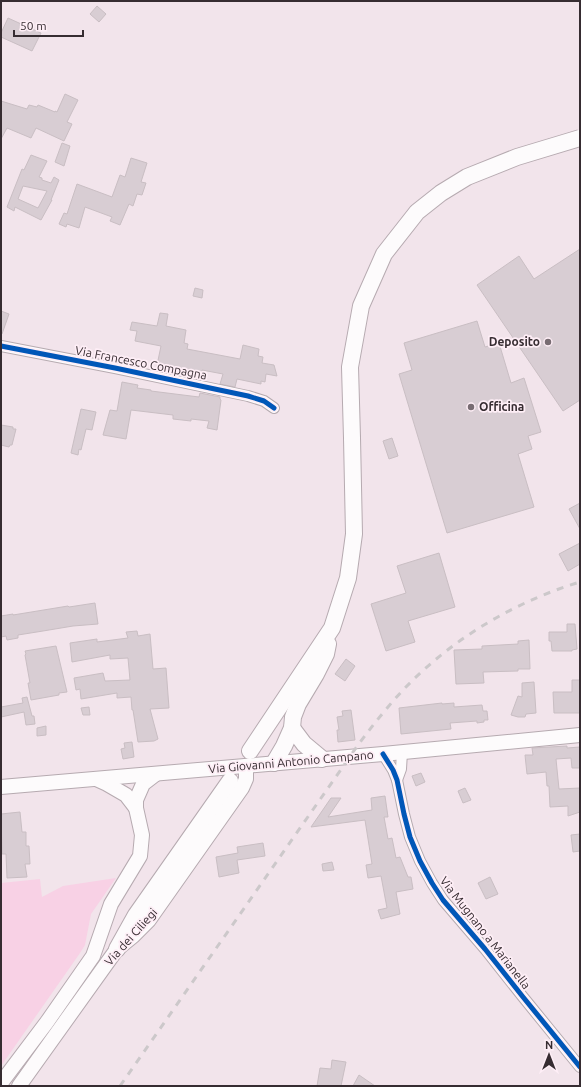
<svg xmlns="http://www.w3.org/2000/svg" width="581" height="1087" font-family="Ubuntu,sans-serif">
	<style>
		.green { fill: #f8d1e5 }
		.building { fill: #d8cdd3; stroke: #c9bec3; fill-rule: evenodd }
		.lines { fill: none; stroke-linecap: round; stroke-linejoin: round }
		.minor-casing { stroke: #b6aab0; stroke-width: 12 }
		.secondary-casing { stroke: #b6aab0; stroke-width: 16 }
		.trunk-casing { stroke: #b6aab0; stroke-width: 18 }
		.minor { stroke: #fdfbfc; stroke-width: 10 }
		.secondary { stroke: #fdfbfc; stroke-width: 14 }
		.trunk { stroke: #fdfbfc; stroke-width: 16 }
		.rail { stroke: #ccc8ca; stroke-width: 3; stroke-dasharray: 7 7; stroke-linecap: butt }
		.trunk-bridge-casing { stroke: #b6aab0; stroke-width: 18; stroke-linecap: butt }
		.trunk-bridge { stroke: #fdfbfc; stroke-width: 16 }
		.cycleway-casing { stroke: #feeef6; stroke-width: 8 }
		.cycleway { stroke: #0057b8; stroke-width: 5 }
		.poi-dot { fill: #786c72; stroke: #feeef6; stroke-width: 1.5 }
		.labels { text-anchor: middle; stroke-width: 3.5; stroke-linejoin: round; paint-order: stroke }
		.poi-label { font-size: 12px; font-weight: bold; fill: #362c31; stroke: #feeef6; text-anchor: end }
		.street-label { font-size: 12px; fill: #362c31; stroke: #feeef6 }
	</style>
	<rect width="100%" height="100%" fill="#f2e4eb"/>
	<path class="green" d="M116 878 91 914 85 945 80 953 1 1066V883L40 879 42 897 63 886Z"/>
	<g class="building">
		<path d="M97 6 106 14 99 22 90 14Z"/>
		<path d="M8 18 41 33 32 51 1 37V33Z"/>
		<path d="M65 94 78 100 67 122 72 124 64 141 36 128 31 138 7 128 1 139V101L27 109 29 105 37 107 38 105 55 112V111L57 112Z"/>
		<path d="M62 143 70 146 64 166 55 162Z"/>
		<path d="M31 155 47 161 39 177 42 178V180L51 183 54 177 59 180 51 200H52L41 220 15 207 14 211 7 207 22 169 24 170ZM23 186 47 191 38 208 18 199Z"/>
		<path d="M131 158 147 163 141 182 146 183 142 195 137 194 133 206 129 204 120 225 110 221 112 217 85 207 79 228 67 224 66 227 59 224 64 213 67 214 77 184 112 197 120 175 125 177Z"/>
		<path d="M580 249V400L563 411 477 285 519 256 534 279Z"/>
		<path d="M195 288 203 290 202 298 193 296Z"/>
		<path d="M1 311 9 314 2 334 1 333Z"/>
		<path d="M160 313 168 314 166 326 186 330 184 343 188 344 187 349 240 359 243 345 259 349 258 356 263 357 262 363 274 365 277 376 266 374 265 382 261 381V384L237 379 235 387 220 384 223 374 202 370V374L181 369 180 374 156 370 161 346 135 341 137 331 130 330 132 322 157 326Z"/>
		<path d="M477 321 485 347 499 343 511 383 524 378 541 432 528 436 532 449 518 454 534 507 447 533 399 374 412 370 404 343Z"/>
		<path d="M122 382 138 385 137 388 151 390V391L199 397 200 393 220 397V399L221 400 217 430 207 428 209 421 191 419V421L173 419V415L131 410 126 439 103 435 110 410 117 411Z"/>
		<path d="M81 409 96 412 92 430 86 429 81 450 79 449 78 455 71 453Z"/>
		<path d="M1 425 13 427V429H16L12 445H10L9 447 1 445Z"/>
		<path d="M392 438 398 456 389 459 383 441Z"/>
		<path d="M580 503V529L569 509Z"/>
		<path d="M580 543V564L568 571 559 554Z"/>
		<path d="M439 553 455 607 408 621 415 642 386 651 371 604 406 593 397 566Z"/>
		<path d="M95 603 98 624 73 626 43 631 18 635V638L7 640 6 636 1 637V616L13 614V615L68 606 69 607Z"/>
		<path d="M567 624H575L577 649 572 650V651H552L551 641H549V632H567Z"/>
		<path d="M137 631 138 636 150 634 153 669 166 668 169 708 150 709 158 739 154 741 138 742 133 710H132L131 697 117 698V693L81 699 80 689 76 690 74 678 103 673 105 681 130 680 128 658 110 659V655L72 662 70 643 97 639V642L128 638 126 632Z"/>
		<path d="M529 640 530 669H518V671L483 672 484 683 456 684 454 650 482 649V646L518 644V641Z"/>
		<path d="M56 646 67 692 59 693V695L31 700 28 683H30L25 655 26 654 25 651Z"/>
		<path d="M346 659 355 666 345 681 335 674Z"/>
		<path d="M572 680H580V713H554L553 692H572Z"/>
		<path d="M534 682 536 713 526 714 525 717H518L511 715 518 696 522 697V683Z"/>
		<path d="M27 697 32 716H34L35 724 26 725 24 712 1 717V707L23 703 22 698Z"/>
		<path d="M442 703V704L454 703V707L482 705 483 711H487L488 720H484V722L477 723V721L450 723 451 729 401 734 399 708Z"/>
		<path d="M89 707 90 715H83L81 708Z"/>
		<path d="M351 710 355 740 338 742 337 730H339L337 717 343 716 342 711Z"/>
		<path d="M46 726V735L37 736V728Z"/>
		<path d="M132 742 134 757 123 759 121 749 125 748 124 743Z"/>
		<path d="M567 746V748L580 747V768H572L571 758 556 759 559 789 580 788V812L568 816V806L550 807 549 786H547L546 772 527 774 525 755H533L532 748Z"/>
		<path d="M421 773 425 782 416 786 412 776Z"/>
		<path d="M465 788 471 800 463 803 458 791Z"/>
		<path d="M385 796 388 817H384L388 839 392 838 396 858 400 857 408 877H411L413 889 396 892 400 914 381 919 378 910 387 908 381 876 368 878 366 865 372 864 365 820 311 827 331 798H341L328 817 372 810 371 798Z"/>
		<path d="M20 812 22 832H26V846H29L30 864H25L27 877 7 878 6 854H2L1 814Z"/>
		<path d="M580 834V851L573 852 571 835Z"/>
		<path d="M263 843 265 856 237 860 239 873 219 877 216 857 238 853 237 847Z"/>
		<path d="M332 862 334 870 323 871 322 864Z"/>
		<path d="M490 877 498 894 486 899 478 883Z"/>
		<path d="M332 1060 346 1062 341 1086H317L320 1068 331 1069Z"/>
		<path d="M359 1075 375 1086H353Z"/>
	</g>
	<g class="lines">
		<defs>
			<g id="minor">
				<path d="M1 346 115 368 248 396 264 401 274 408"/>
				<path d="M383 754 393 770 397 780 404 814 410 837 420 861 432 883 443 900 485 949 523 997 580 1067"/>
				<path d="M397 780 401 769 402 752"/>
			</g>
			<g id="secondary">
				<path d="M96 779 107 784 126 795 136 808"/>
				<path d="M1 787 383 754 580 735"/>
				<path d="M1 1083 47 1022 93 956 111 904 140 856 142 835 136 808V800L143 784 156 774"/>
				<path d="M19 1086 117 949 133 936 149 920 242 788 246 779V766"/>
			</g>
			<g id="trunk">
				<path d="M292 728 304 744 322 759"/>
				<path d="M250 751 332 628 348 578 354 534 352 438"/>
				<path d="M274 763 284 746 292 728 293 717 298 704 316 674 326 654 328 644"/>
				<path d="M117 949 136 915 230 781"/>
			</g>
		</defs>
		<use href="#minor" class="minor-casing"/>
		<use href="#secondary" class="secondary-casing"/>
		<use href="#trunk" class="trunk-casing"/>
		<use href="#minor" class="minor"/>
		<use href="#secondary" class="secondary"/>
		<use href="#trunk" class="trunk"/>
		<path class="rail" d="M120 1086 342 768C356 747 371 727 388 707 437 648 507 604 580 582"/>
		<defs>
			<path id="trunk-bridge" d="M352 438 350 367 361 306 384 254 417 212 441 193 467 177 517 157 580 138"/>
		</defs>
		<use href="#trunk-bridge" class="trunk-bridge-casing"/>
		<use href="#trunk-bridge" class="trunk-bridge"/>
		<defs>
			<g id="cycleway">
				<path d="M1 346 115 368 248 396 264 401 274 408"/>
				<path d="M383 754 393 770 397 780 404 814 410 837 420 861 432 883 443 900 485 949 523 997 580 1067"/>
			</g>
		</defs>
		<use href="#cycleway" class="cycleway-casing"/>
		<use href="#cycleway" class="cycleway"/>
	</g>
	<g class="poi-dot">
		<circle cx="548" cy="342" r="4"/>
		<circle cx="471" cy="407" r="4"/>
	</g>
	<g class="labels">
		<g class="poi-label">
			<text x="540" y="346">Deposito</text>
			<text x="479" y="411" text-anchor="start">Officina</text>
		</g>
		<g class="street-label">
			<text transform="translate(141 363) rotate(11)" y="4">Via Francesco Compagna</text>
			<text transform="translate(291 762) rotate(-5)" y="4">Via Giovanni Antonio Campano</text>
			<text transform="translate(485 933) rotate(52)" y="4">Via Mugnano a Marianella</text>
			<text transform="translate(131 937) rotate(-48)" y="4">Via dei Ciliegi</text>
		</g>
	</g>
	<rect width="581" height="1087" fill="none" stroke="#362c31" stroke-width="4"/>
	<g transform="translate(549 1055)" stroke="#feeef6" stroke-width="3" paint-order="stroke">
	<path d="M0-3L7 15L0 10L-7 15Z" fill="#362c31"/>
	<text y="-6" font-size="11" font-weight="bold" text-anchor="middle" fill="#362c31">N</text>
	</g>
	<path d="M14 30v6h69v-6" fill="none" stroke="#362c31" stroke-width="2"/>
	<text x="20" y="30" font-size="12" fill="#362c31" stroke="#feeef6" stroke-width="3" paint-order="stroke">50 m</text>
</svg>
